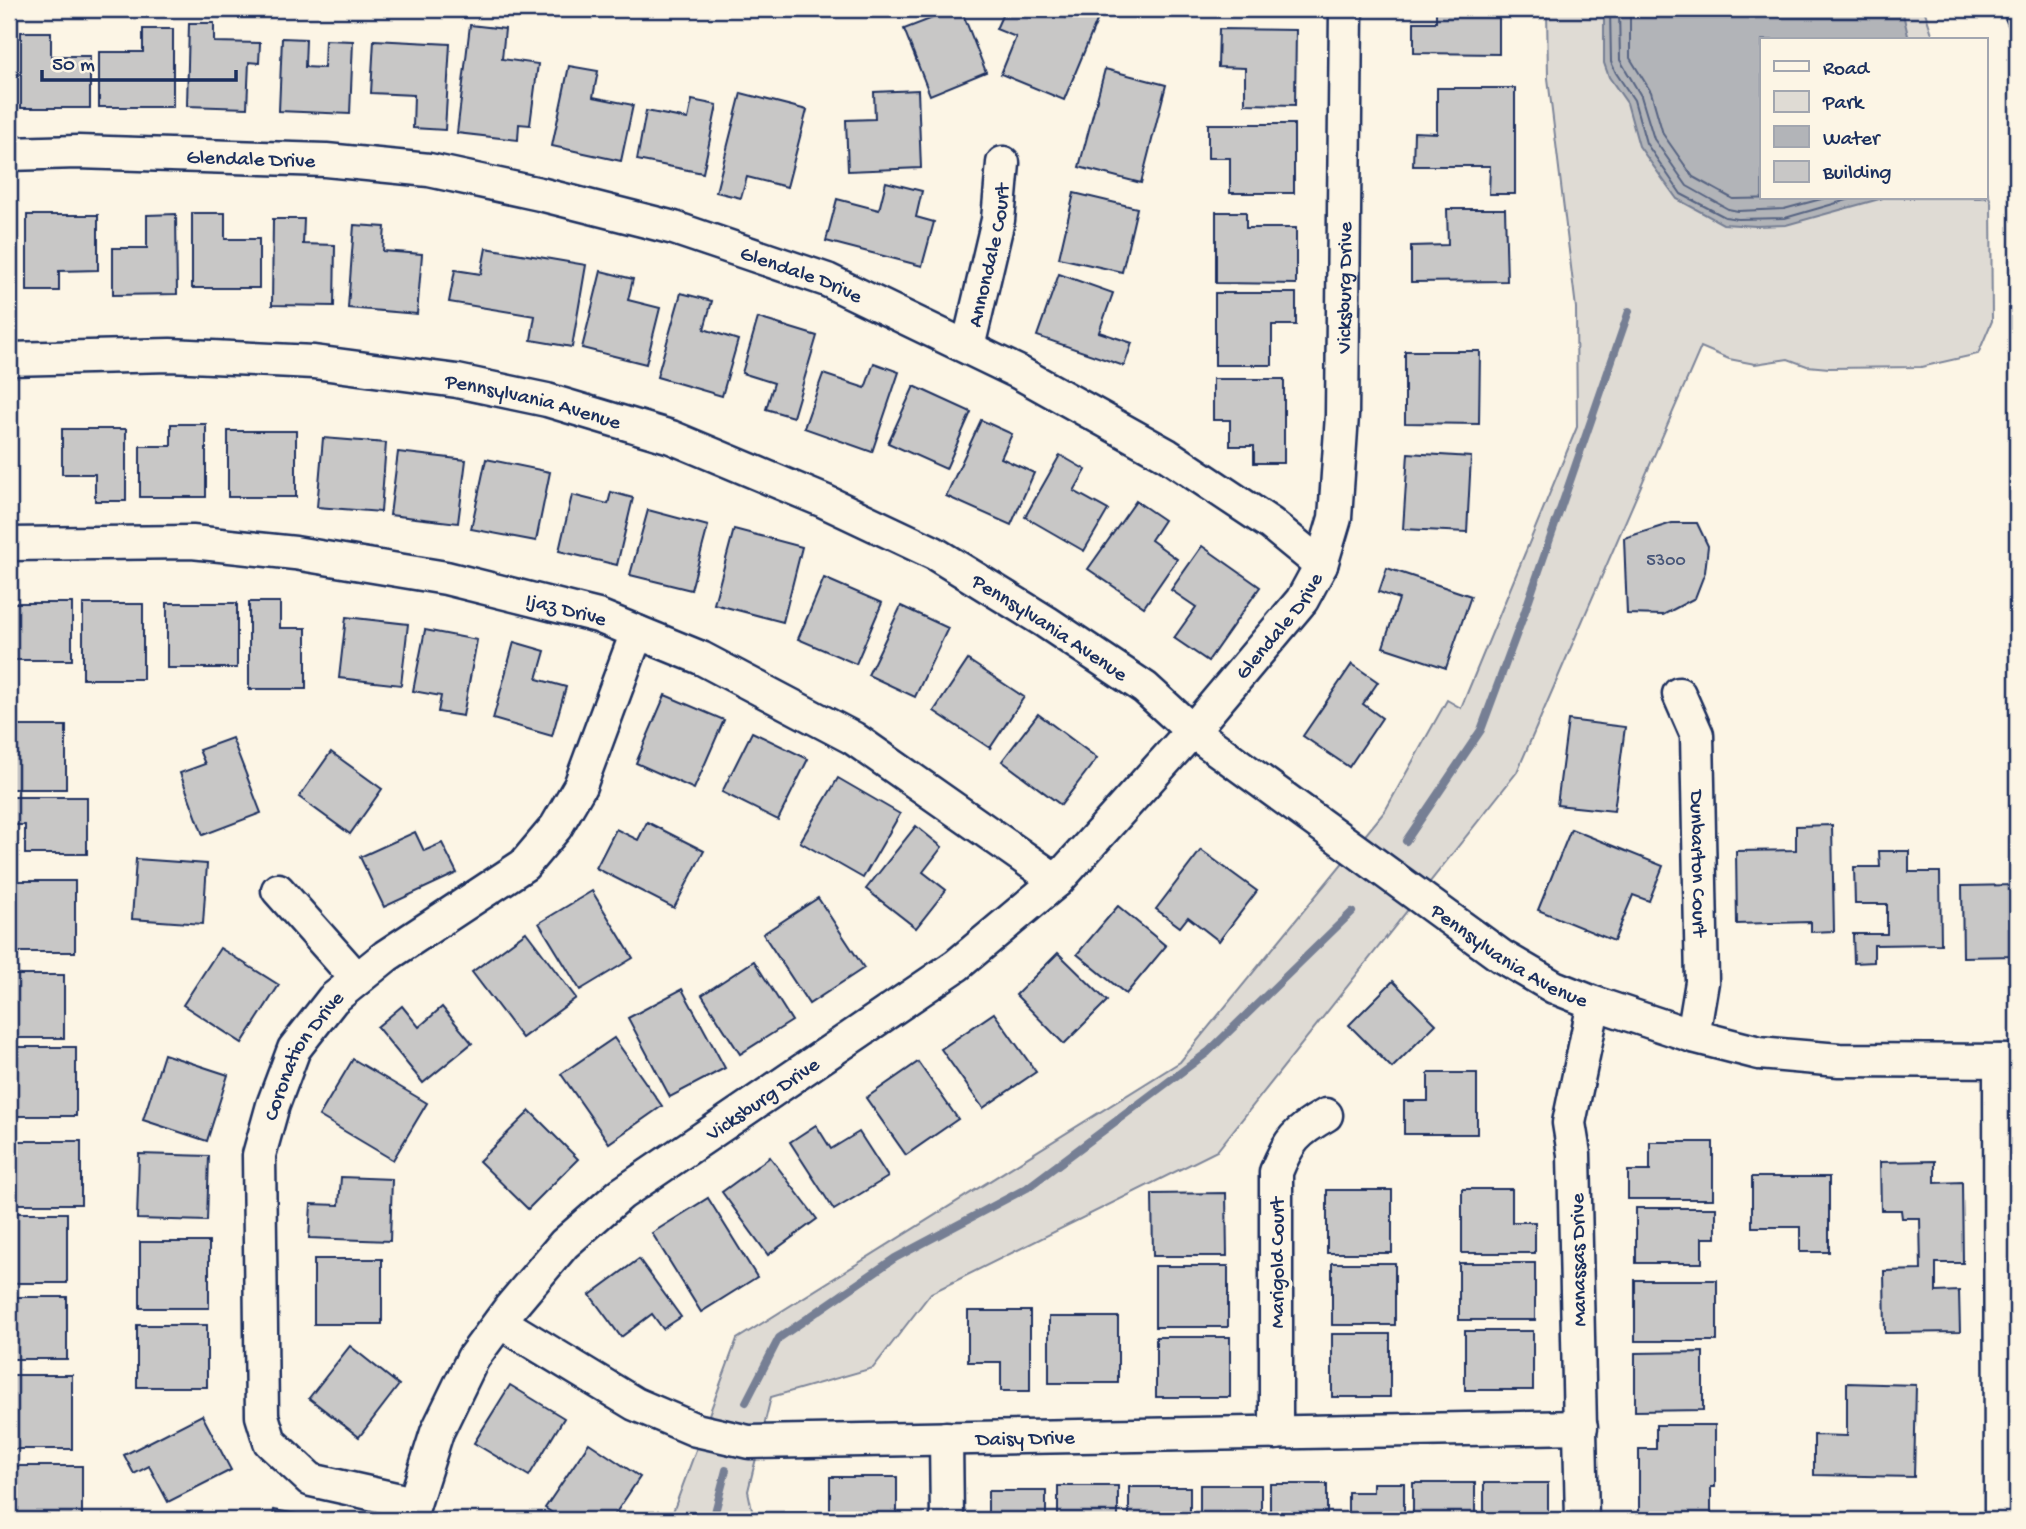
<svg xmlns="http://www.w3.org/2000/svg" width="2026" height="1529" font-family="'Gochi Hand',sans-serif">
	<style>
		.green { fill: #dfdbd4; stroke: #7d8599; stroke-width: 2 }
		.water { fill: #b2b4b8; stroke: #767f94; stroke-width: 2 }
		.lines { fill: none; stroke-linecap: round; stroke-linejoin: round }
		.shore { stroke: #576482; stroke-width: 2 }
		.stream { stroke: #767f94; stroke-width: 8 }
		.building { fill: #c8c7c6; stroke: #1b2f5e; stroke-width: 2 }
		.minor-casing { stroke: #1b2f5e; stroke-width: 37 }
		.minor { stroke: #fcf5e5; stroke-width: 32 }
		.labels { text-anchor: middle; stroke-width: 7; stroke-linejoin: round; paint-order: stroke }
		.number-label { font-size: 18px; fill: #465578 }
		.street-label { font-size: 21px; fill: #1b2f5e; stroke: #fcf5e5 }
	</style>
	<rect width="100%" height="100%" fill="#fcf5e5"/>
	<filter id="ink" filterUnits="userSpaceOnUse"><feTurbulence type="fractalNoise" baseFrequency=".0143" numOctaves="2"/><feDisplacementMap in="SourceGraphic" scale="14" xChannelSelector="R" yChannelSelector="G"/><feConvolveMatrix kernelMatrix="1 2 1 2 8 2 1 2 1" color-interpolation-filters="sRGB"/></filter>
	<g filter="url(#ink)">
		<path class="green" d="M1547 9H1924L1934 40H1762V198H1986V188L1991 202 1992 321 1978 354 1921 367 1829 368 1807 366 1788 359 1755 364 1729 359 1701 347 1517 772 1217 1151 931 1293 873 1368 771 1397 748 1491 754 1520H670L737 1339 1180 1062 1385 811 1447 700 1461 708 1577 427 1576 308 1548 78Z"/>
		<path class="water" d="M1604 9H1902L1909 40H1762V198H1883L1786 225 1756 226 1723 224 1677 199 1639 146 1627 103 1609 77 1604 63Z"/>
		<g class="lines">
			<g class="shore">
				<path d="M1610 9 1611 62 1616 73 1634 100 1646 143 1681 194 1725 217 1738 219 1785 218 1854 198"/>
				<path d="M1619 9 1620 60 1641 96 1654 139 1687 186 1728 209 1738 211 1784 209 1825 198"/>
				<path d="M1630 9V58L1651 92 1663 134 1693 177 1733 199 1785 198"/>
			</g>
			<g class="stream">
				<path d="M1406 841 1481 730 1524 614 1629 311"/>
				<path d="M746 1402 779 1338 895 1258 1027 1188 1208 1052 1352 912"/>
				<path d="M713 1520 726 1470"/>
			</g>
		</g>
		<g class="building">
			<path d="M956 9H961L986 72 930 95 904 29Z"/>
			<path d="M1005 9H1045L1067 18 1071 9H1095L1101 11 1064 100 1001 74 1016 37 996 29Z"/>
			<path d="M1251 9H1299L1300 15 1251 16Z"/>
			<path d="M1436 9H1499V54L1414 53V22H1436Z"/>
			<path d="M2001 9H2017V46Z"/>
			<path d="M189 23H214V42L260 43 259 63 249 62 247 108 187 106Z"/>
			<path d="M470 25 505 29 502 59 538 64 530 125 519 124 518 140 457 133Z"/>
			<path d="M143 29H173V107H99V52H143Z"/>
			<path d="M1219 29 1296 30 1295 105 1245 104V68L1218 67Z"/>
			<path d="M21 32H51V56H90V108H21Z"/>
			<path d="M282 38 306 39 305 67 324 68 325 40 353 41 350 114 279 111Z"/>
			<path d="M374 40 450 44 445 130 413 128 414 95 371 93Z"/>
			<path d="M569 66 598 71 593 97 633 105 621 161 552 146Z"/>
			<path d="M1105 69 1166 85 1141 183 1079 167Z"/>
			<path d="M1437 88H1515V194H1489L1490 166H1413L1414 132 1437 133Z"/>
			<path d="M918 90 921 168 848 171 846 120 875 119 874 92Z"/>
			<path d="M741 93 807 110 787 187 747 177 741 198 716 192Z"/>
			<path d="M692 100 717 105 703 173 637 160 646 111 688 119Z"/>
			<path d="M1208 124H1294V193H1230V158H1208Z"/>
			<path d="M886 182 922 191 916 217 934 222 922 266 826 241 837 199 879 210Z"/>
			<path d="M1074 193 1137 208 1122 272 1059 258Z"/>
			<path d="M1447 209H1505L1507 281 1411 282V246L1448 245Z"/>
			<path d="M1216 212H1246V228H1296V284L1216 283Z"/>
			<path d="M192 213H225V239H259V288H192Z"/>
			<path d="M176 214 177 294 113 295V248H147V215Z"/>
			<path d="M27 215H98V270L59 271V291H27Z"/>
			<path d="M273 219H304L303 244 335 245 334 306 272 305Z"/>
			<path d="M354 225 385 227 383 251 422 254 417 314 348 308Z"/>
			<path d="M486 248 586 265 572 347 531 340 535 316 449 302 455 270 481 274Z"/>
			<path d="M601 271 633 279 628 300 660 308 646 364 582 348Z"/>
			<path d="M1059 274 1113 293 1099 332 1132 343 1124 366 1037 336Z"/>
			<path d="M681 293 712 301 704 329 738 340 722 396 657 377Z"/>
			<path d="M1215 293H1296V325H1272V365H1215Z"/>
			<path d="M758 318 817 336 793 417 766 409 774 383 742 373Z"/>
			<path d="M1405 351H1480L1479 424 1405 423Z"/>
			<path d="M874 363 899 372 872 452 804 428 823 374 865 388Z"/>
			<path d="M1213 379H1284V463H1254V446H1230V420H1213Z"/>
			<path d="M914 386 971 412 946 469 888 443Z"/>
			<path d="M981 420 1012 434 1001 458 1034 473 1011 525 946 496Z"/>
			<path d="M171 424H206V497H140V446H171Z"/>
			<path d="M62 429H126V501H95V474H62Z"/>
			<rect x="228" y="431" width="68" height="66"/>
			<path d="M323 438 386 443 381 512 317 507Z"/>
			<path d="M398 452 466 460 458 523 390 515Z"/>
			<path d="M1408 453 1471 457 1467 532 1403 529Z"/>
			<path d="M1060 455 1086 470 1074 491 1108 510 1084 551 1025 517Z"/>
			<path d="M486 459 550 472 536 541 471 529Z"/>
			<path d="M611 492 633 498 617 565 559 551 572 495 608 504Z"/>
			<path d="M1136 501 1164 520 1151 540 1177 559 1144 607 1088 569Z"/>
			<path d="M648 510 708 526 691 590 630 575Z"/>
			<path d="M1672 523H1697L1708 546 1705 572 1695 598 1663 615 1627 614 1624 538Z"/>
			<path d="M734 529 802 547 783 622 714 604Z"/>
			<path d="M1202 546 1260 587 1208 661 1174 638 1196 607 1171 590Z"/>
			<path d="M1387 568 1471 596 1446 668 1383 647 1399 599 1379 592Z"/>
			<path d="M824 578 882 603 856 664 798 639Z"/>
			<path d="M249 602H280V628H306V689H249Z"/>
			<rect x="10" y="603" width="62" height="57"/>
			<rect x="167" y="603" width="70" height="65"/>
			<rect x="83" y="604" width="60" height="75"/>
			<path d="M901 606 948 628 915 697 868 675Z"/>
			<path d="M346 617 408 624 401 685 339 678Z"/>
			<path d="M425 630 477 640 463 716 438 712 441 696 413 691Z"/>
			<path d="M514 642 545 651 537 679 566 687 552 736 493 719Z"/>
			<path d="M968 660 1024 697 990 748 934 711Z"/>
			<path d="M1352 664 1378 682 1363 704 1382 718 1349 767 1303 736Z"/>
			<path d="M665 695 724 720 694 789 636 763Z"/>
			<path d="M1038 714 1097 758 1061 805 1002 761Z"/>
			<path d="M1568 720 1625 727 1614 811 1557 805Z"/>
			<rect x="9" y="726" width="57" height="63"/>
			<path d="M752 732 808 759 778 820 722 792Z"/>
			<path d="M232 738 261 813 203 835 180 773 205 764 199 750Z"/>
			<path d="M331 752 382 789 350 834 299 797Z"/>
			<path d="M838 778 900 814 863 878 800 842Z"/>
			<path d="M9 797H87V854H25V825H9Z"/>
			<path d="M647 822 704 851 674 908 596 868 616 829 638 840Z"/>
			<path d="M1832 825 1834 931 1811 932V922L1737 924 1736 851 1796 850V826Z"/>
			<path d="M916 826 942 847 923 872 946 890 916 928 866 889Z"/>
			<path d="M1571 829 1663 866 1649 901 1633 895 1614 941 1538 910Z"/>
			<path d="M415 832 424 851 442 843 457 873 384 907 360 857Z"/>
			<path d="M1201 850 1257 891 1219 941 1188 917 1180 927 1156 909Z"/>
			<path d="M1879 851H1909V872H1940L1941 944 1874 945V962L1854 963 1853 934H1887V904H1855L1854 867H1880Z"/>
			<path d="M136 859 207 864 203 924 132 919Z"/>
			<rect x="9" y="881" width="66" height="71"/>
			<path d="M2017 885V956L1963 957 1962 886Z"/>
			<path d="M592 891 633 958 580 990 539 923Z"/>
			<path d="M818 898 864 968 809 1004 763 934Z"/>
			<path d="M1118 906 1166 946 1126 994 1077 954Z"/>
			<path d="M526 932 576 998 522 1038 472 972Z"/>
			<path d="M220 948 279 985 242 1043 183 1005Z"/>
			<path d="M1058 953 1107 1001 1064 1044 1016 995Z"/>
			<path d="M754 961 792 1021 740 1054 702 995Z"/>
			<rect x="9" y="975" width="55" height="63"/>
			<path d="M1393 981 1436 1024 1392 1068 1349 1025Z"/>
			<path d="M682 989 725 1068 670 1097 628 1018Z"/>
			<path d="M402 1006 419 1027 442 1007 472 1043 423 1083 377 1027Z"/>
			<path d="M994 1013 1036 1072 983 1108 941 1049Z"/>
			<path d="M614 1038 662 1106 609 1143 561 1074Z"/>
			<rect x="9" y="1047" width="67" height="69"/>
			<path d="M164 1054 228 1075 207 1141 143 1120Z"/>
			<path d="M353 1059 427 1103 393 1160 319 1116Z"/>
			<path d="M918 1062 958 1119 906 1155 866 1098Z"/>
			<path d="M1428 1073H1477V1134H1404V1101H1428Z"/>
			<path d="M530 1111 578 1159 528 1209 479 1161Z"/>
			<path d="M816 1125 831 1149 859 1132 888 1177 834 1210 790 1142Z"/>
			<rect x="9" y="1141" width="72" height="63"/>
			<path d="M1650 1142H1713V1199H1628V1171H1650Z"/>
			<path d="M139 1154 209 1156 207 1221 137 1219Z"/>
			<path d="M770 1157 817 1219 768 1255 722 1192Z"/>
			<path d="M1935 1161V1183L1962 1182 1963 1263H1936V1292L1959 1291 1960 1332 1885 1333 1884 1271 1921 1270 1920 1218H1902L1901 1210H1881L1880 1162Z"/>
			<path d="M341 1177 392 1179 390 1241 309 1238 311 1204 339 1205Z"/>
			<path d="M1752 1177H1829V1252H1800V1227H1752Z"/>
			<path d="M1462 1189H1512V1222H1535V1253H1462Z"/>
			<rect x="1327" y="1190" width="65" height="63"/>
			<path d="M1226 1193 1227 1256H1153L1152 1194Z"/>
			<path d="M708 1198 757 1277 701 1312 652 1233Z"/>
			<path d="M1636 1208H1716V1238H1702V1263H1636Z"/>
			<rect x="9" y="1213" width="58" height="70"/>
			<rect x="140" y="1242" width="69" height="66"/>
			<rect x="314" y="1259" width="68" height="65"/>
			<path d="M639 1259 681 1317 663 1329 652 1314 621 1337 590 1295Z"/>
			<rect x="1332" y="1263" width="63" height="62"/>
			<rect x="1459" y="1263" width="76" height="57"/>
			<rect x="1155" y="1266" width="73" height="61"/>
			<rect x="1635" y="1280" width="82" height="61"/>
			<rect x="9" y="1297" width="58" height="62"/>
			<path d="M968 1311H1030V1391H1001V1362H968Z"/>
			<rect x="1049" y="1317" width="69" height="66"/>
			<rect x="137" y="1325" width="70" height="62"/>
			<rect x="1465" y="1331" width="68" height="59"/>
			<rect x="1332" y="1334" width="58" height="63"/>
			<rect x="1156" y="1337" width="74" height="60"/>
			<path d="M350 1346 399 1385 359 1437 309 1398Z"/>
			<path d="M1703 1352V1410L1635 1411V1353Z"/>
			<rect x="9" y="1375" width="63" height="74"/>
			<path d="M1847 1383 1916 1385 1914 1477 1814 1475V1435L1847 1436Z"/>
			<path d="M510 1385 564 1418 529 1476 474 1443Z"/>
			<path d="M202 1415 231 1470 168 1502 149 1466 134 1474 124 1455Z"/>
			<path d="M1656 1425H1715V1487H1711V1520H1639V1449H1656Z"/>
			<path d="M589 1443 640 1477 611 1520H563L545 1508Z"/>
			<rect x="13" y="1466" width="69" height="54"/>
			<rect x="830" y="1477" width="67" height="43"/>
			<path d="M1373 1483H1404V1520H1348V1492H1373Z"/>
			<rect x="1413" y="1483" width="62" height="37"/>
			<rect x="1484" y="1483" width="64" height="37"/>
			<rect x="1270" y="1484" width="57" height="36"/>
			<rect x="1200" y="1485" width="61" height="35"/>
			<rect x="1058" y="1486" width="60" height="34"/>
			<rect x="1129" y="1487" width="61" height="33"/>
			<rect x="988" y="1491" width="58" height="29"/>
			<path d="M274 1510 332 1520H272Z"/>
		</g>
		<g class="lines">
			<defs>
				<g id="minor">
					<path id="s1" d="M9 154 78 152 326 160 429 170 540 194 674 228 827 280 1018 372 1167 455 1271 524 1321 565"/>
					<path id="s2" d="M968 347 998 220 1003 163"/>
					<path id="s3" d="M9 359 170 355 314 362 457 381 547 400 671 437 824 501 934 553 1046 622 1145 688 1192 731 1501 956 1554 987 1594 1003 1693 1036 1759 1053 1839 1060 2017 1061"/>
					<path id="s4" d="M9 544 192 542 295 553 446 578 598 616 701 658 853 738 1057 881"/>
					<path id="s5" d="M1679 694 1697 735 1702 982 1693 1036"/>
					<path d="M278 890 357 979"/>
					<path d="M2000 1061 2001 1520"/>
					<path id="s6" d="M500 1322 635 1404 696 1430 749 1442 1581 1427"/>
					<path d="M1276 1433V1172C1289 1140 1296 1132 1326 1115"/>
					<path d="M946 1438 947 1520"/>
					<path id="s7" d="M414 1503 311 1480 270 1442 262 1416 259 1155 273 1105 294 1049 333 999 386 956 524 865 556 827 580 786 637 632"/>
					<path id="s8" d="M409 1520 437 1432 473 1358 510 1308 564 1244 621 1194 957 965 1057 881 1192 731 1302 600 1321 565 1335 518 1342 415 1346 9"/>
					<path d="M1582 1520 1574 1154 1569 1123 1594 1003"/>
				</g>
			</defs>
			<use href="#minor" class="minor-casing"/>
			<use href="#minor" class="minor"/>
		</g>
	</g>
	<g class="labels">
		<g class="number-label">
			<text x="1666" y="565">5300</text>
		</g>
		<g class="street-label">
			<text dy="7" stroke="none"><textPath href="#s1" startOffset="242">Glendale Drive</textPath></text>
			<text dy="7" stroke="none"><textPath href="#s2" startOffset="94">Annondale Court</textPath></text>
			<text dy="7" stroke="none"><textPath href="#s1" startOffset="808">Glendale Drive</textPath></text>
			<text dy="7" stroke="none"><textPath href="#s8" startOffset="1626">Vicksburg Drive</textPath></text>
			<text dy="7" stroke="none"><textPath href="#s3" startOffset="528">Pennsylvania Avenue</textPath></text>
			<text dy="7" stroke="none"><textPath href="#s4" startOffset="564">Ijaz Drive</textPath></text>
			<text dy="7" stroke="none"><textPath href="#s8" startOffset="1272">Glendale Drive</textPath></text>
			<text dy="7" stroke="none"><textPath href="#s3" startOffset="1096">Pennsylvania Avenue</textPath></text>
			<text dy="7" stroke="none"><textPath href="#s5" startOffset="173">Dunbarton Court</textPath></text>
			<text dy="7" stroke="none"><textPath href="#s3" startOffset="1662">Pennsylvania Avenue</textPath></text>
			<text dy="7" stroke="none"><textPath href="#s7" startOffset="560">Coronation Drive</textPath></text>
			<text dy="7" stroke="none"><textPath href="#s8" startOffset="567">Vicksburg Drive</textPath></text>
			<text transform="translate(1577 1260) rotate(-91)" y="7">Manassas Drive</text>
			<text transform="translate(1276 1263) rotate(-90)" y="7">Marigold Court</text>
			<text dy="7" stroke="none"><textPath href="#s6" startOffset="555">Daisy Drive</textPath></text>
		</g>
	</g>
	<rect width="2026" height="1529" fill="none" stroke="#fcf5e5" stroke-width="35"/>
	<rect x="18" y="18" width="1991" height="1494" fill="none" stroke="#1b2f5e" stroke-width="2.5" filter="url(#ink)"/>
	<rect x="1760" y="38" width="228" height="161" fill="#fcf5e5" stroke="#a2a6af" stroke-width="2"/>
	<rect x="1774" y="61" width="35" height="10" fill="#fcf5e5" stroke="#a2a6af" stroke-width="2"/>
	<text x="1823" y="74" font-size="21" fill="#1b2f5e">Road</text>
	<rect x="1774" y="91" width="35" height="21" fill="#dfdbd4" stroke="#a2a6af" stroke-width="2"/>
	<text x="1823" y="108" font-size="21" fill="#1b2f5e">Park</text>
	<rect x="1774" y="126" width="35" height="21" fill="#b2b4b8" stroke="#a2a6af" stroke-width="2"/>
	<text x="1823" y="144" font-size="21" fill="#1b2f5e">Water</text>
	<rect x="1774" y="161" width="35" height="21" fill="#c8c7c6" stroke="#a2a6af" stroke-width="2"/>
	<text x="1823" y="178" font-size="21" fill="#1b2f5e">Building</text>
	<path d="M42 70v10h194v-10" fill="none" stroke="#1b2f5e" stroke-width="3.5"/>
	<text x="52" y="70" font-size="21" fill="#1b2f5e" stroke="#fcf5e5" stroke-width="5" paint-order="stroke">50 m</text>
</svg>
